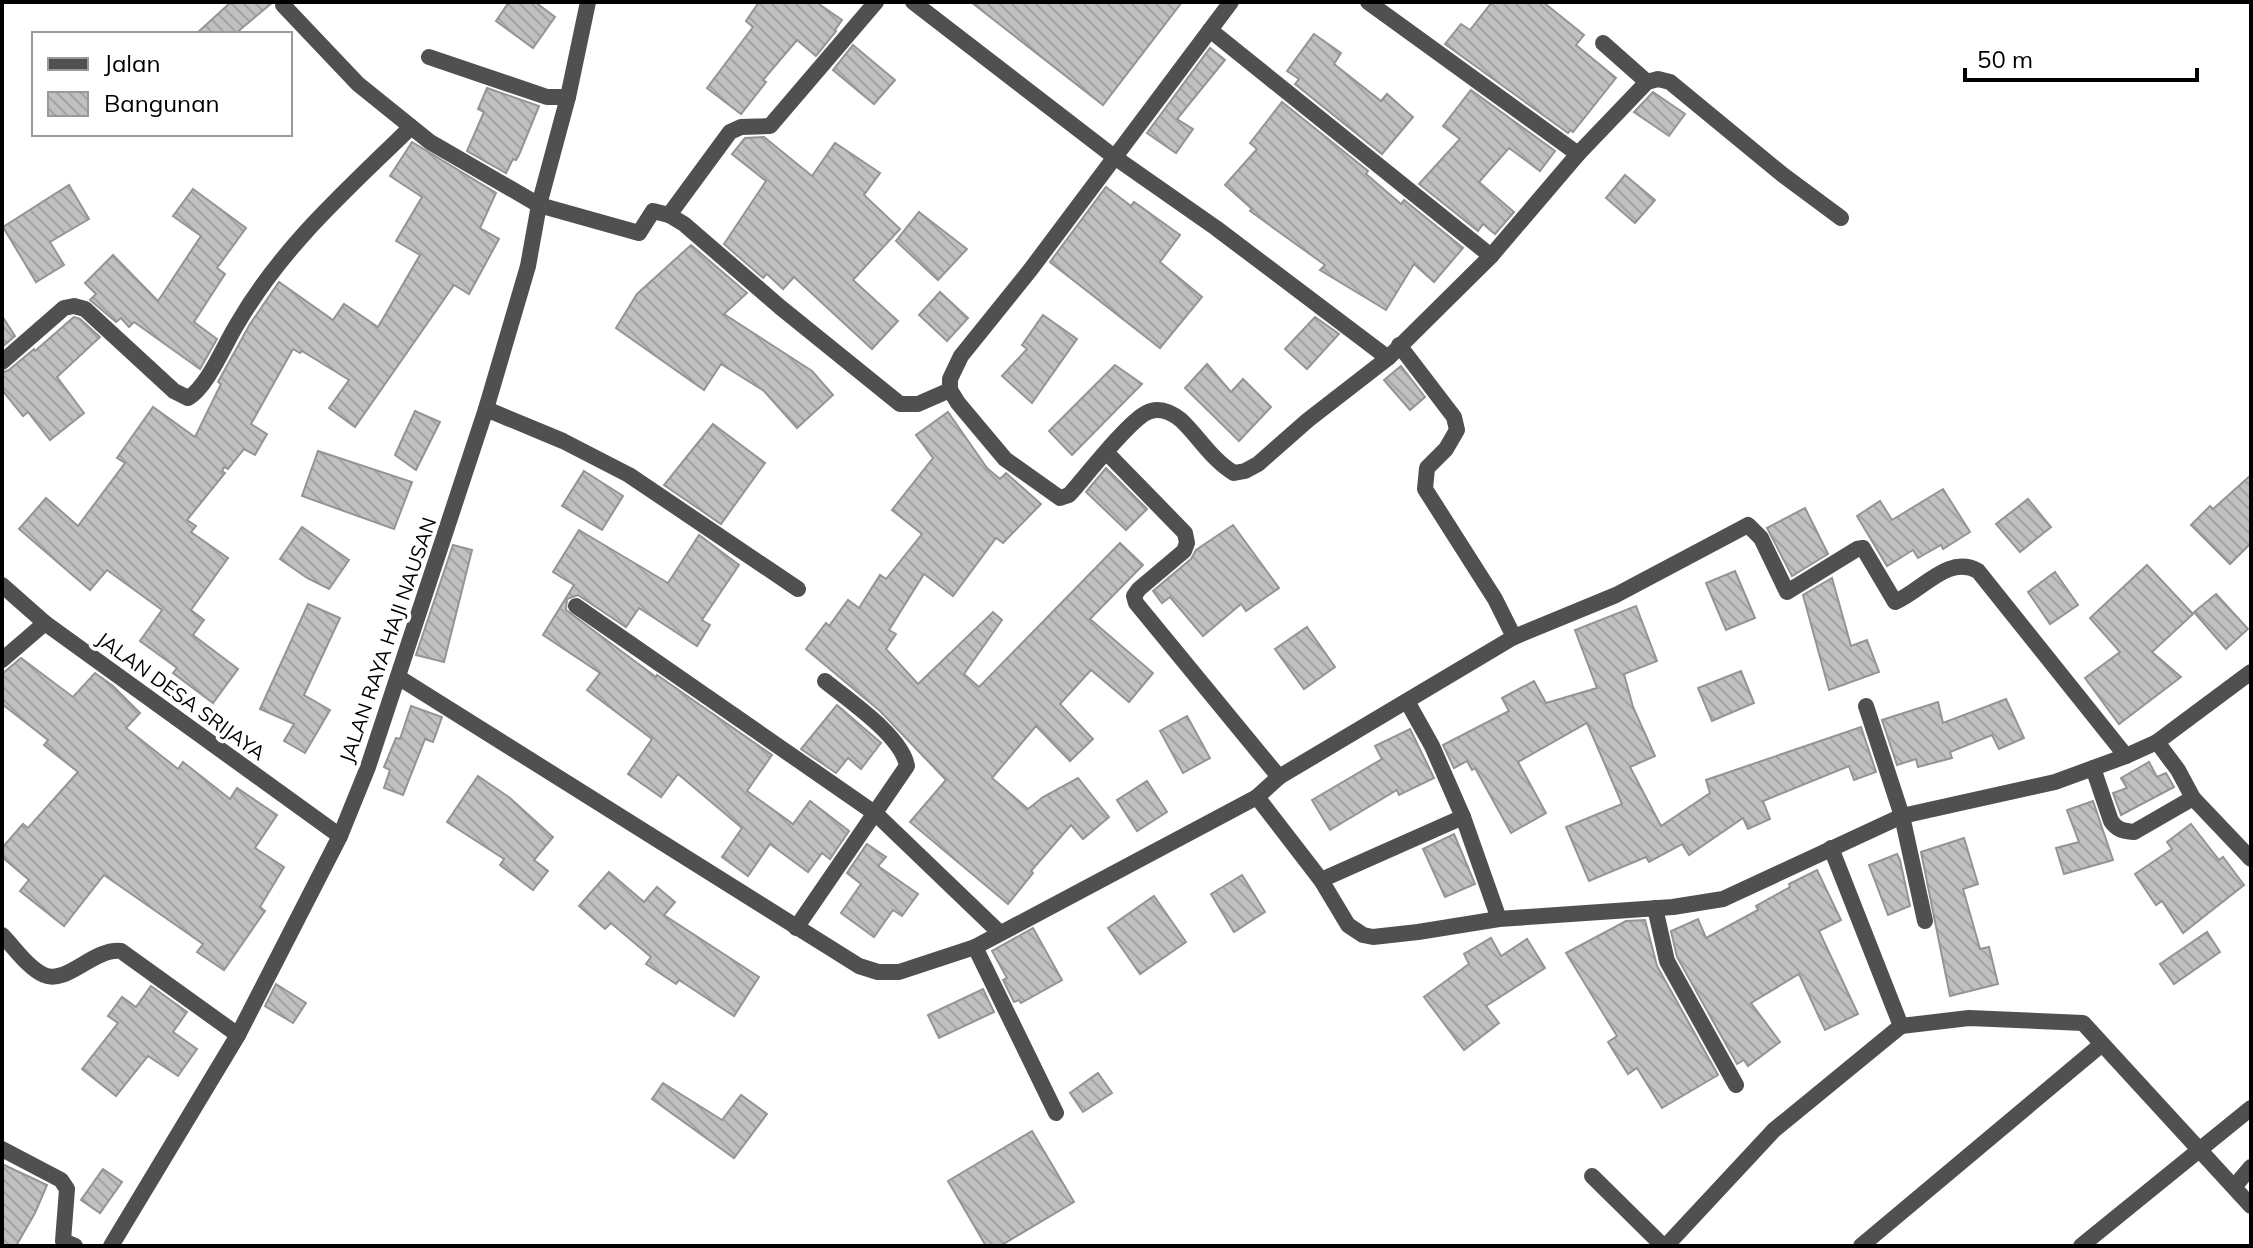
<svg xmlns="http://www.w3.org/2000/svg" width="2253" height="1248" font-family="Mulish,sans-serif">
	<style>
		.building { fill: url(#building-back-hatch); stroke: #949494; stroke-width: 2 }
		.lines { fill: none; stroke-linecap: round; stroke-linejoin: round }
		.minor { stroke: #505050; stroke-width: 16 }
		.tertiary { stroke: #505050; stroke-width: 16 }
		.labels { text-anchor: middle; stroke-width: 8; stroke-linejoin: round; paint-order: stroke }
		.street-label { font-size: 20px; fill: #000; stroke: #fff }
	</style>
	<defs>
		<pattern id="building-back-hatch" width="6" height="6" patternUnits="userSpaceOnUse" patternTransform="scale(2)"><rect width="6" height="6" fill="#c0c0c0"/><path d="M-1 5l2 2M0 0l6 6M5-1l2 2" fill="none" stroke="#a3a3a3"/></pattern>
	</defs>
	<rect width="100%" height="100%" fill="#fff"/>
	<g class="building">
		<path d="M231 2H273L235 34H196Z"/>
		<path d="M509 2H535L555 17 533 48 496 21Z"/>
		<path d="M759 2H816L842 20 835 30 836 31 816 56 797 40 763 80 766 82 741 114 707 88 753 27 746 21Z"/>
		<path d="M971 2H1182L1103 105Z"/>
		<path d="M1492 2H1543L1584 35 1576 45 1616 78 1573 132 1571 130 1568 133 1445 44 1461 24 1470 30Z"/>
		<path d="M1314 34 1341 53 1334 64 1381 101 1387 94 1413 117 1382 154 1295 84 1299 79 1287 71Z"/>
		<path d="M853 45 895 80 874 104 833 70Z"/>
		<path d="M1210 48 1225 60 1177 119 1193 129 1176 153 1147 133Z"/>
		<path d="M487 88 539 106 519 155 516 160 513 159 506 173 467 151 484 112 478 109Z"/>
		<path d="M1471 90 1555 151 1540 171 1509 148 1479 182 1514 212 1495 234 1483 224 1478 231 1419 184 1460 139 1443 126Z"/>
		<path d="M1653 92 1685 114 1669 136 1634 112Z"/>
		<path d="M1282 102 1368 171 1366 174 1401 204 1404 200 1463 248 1434 282 1414 264 1386 310 1320 270 1325 265 1250 211 1252 209 1225 185 1257 149 1250 143Z"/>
		<path d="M764 137 812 176 835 143 880 173 864 195 900 229 853 280 898 321 872 349 794 277 783 289 767 274 763 278 724 244 766 181 732 154 745 138Z"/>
		<path d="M412 142 496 193 480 228 499 239 469 294 454 285 355 427 329 408 349 380 302 351 300 353 293 349 251 424 267 434 255 455 244 449 228 469 224 467 222 471 225 473 187 520 196 526 191 532 228 558 191 610 204 620 193 635 238 669 213 703 173 673 177 668 140 641 162 610 107 570 90 590 19 529 46 498 78 526 125 463 117 458 153 407 195 437 221 384 218 382 250 324 279 282 333 320 344 304 378 327 420 255 396 241 422 197 390 176Z"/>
		<path d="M1625 175 1655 200 1635 223 1606 198Z"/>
		<path d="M69 185 89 219 50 242 64 265 36 282 3 227Z"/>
		<path d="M1106 187 1131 206 1134 202 1180 235 1160 262 1202 297 1160 348 1050 262Z"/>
		<path d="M193 189 246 228 217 268 225 274 194 322 217 339 200 369 134 322 129 327 121 318 116 322 90 300 96 294 85 283 113 255 158 301 201 236 173 216Z"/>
		<path d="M919 212 967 249 938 280 896 241Z"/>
		<path d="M691 245 747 293 724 314 812 371 833 395 797 428 764 391 721 364 704 390 616 328 637 294Z"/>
		<path d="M940 292 968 318 947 341 919 315Z"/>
		<path d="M1043 315 1077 339 1032 403 1002 376 1027 349 1022 345Z"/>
		<path d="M2 316 15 336 2 347Z"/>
		<path d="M74 317 80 319 100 337 57 377 84 413 50 440 28 412 23 416 2 390V373L9 370 34 349 35 351Z"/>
		<path d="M1315 317 1339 334 1307 369 1285 349Z"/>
		<path d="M1207 364 1231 392 1243 379 1271 407 1239 441 1185 388Z"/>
		<path d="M1115 365 1142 384 1072 455 1049 431Z"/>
		<path d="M1401 366 1425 397 1410 410 1384 380Z"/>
		<path d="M415 411 440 422 416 470 395 455Z"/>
		<path d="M948 412 987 468 1000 479 1006 473 1041 504 1003 543 996 538 953 596 924 574 889 630 896 634 886 649 918 684 993 612 1002 620 964 674 979 687 1120 543 1143 565 1090 619 1153 673 1129 702 1091 670 1060 704 1093 739 1070 761 1036 726 992 778 1028 809 1043 797 1078 778 1109 817 1083 839 1071 825 1031 871 1033 873 1008 904 910 822 946 780 880 711 806 649 826 623 829 626 848 600 859 608 880 575 886 579 922 534 892 510 933 458 916 435Z"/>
		<path d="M713 424 765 463 721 524 664 485Z"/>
		<path d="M318 451 412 482 394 529 302 496Z"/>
		<path d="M1106 468 1147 509 1126 530 1086 492Z"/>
		<path d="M584 471 623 496 602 530 562 506Z"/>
		<path d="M2251 475V543L2230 564 2191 525 2210 506 2213 509Z"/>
		<path d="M1943 489 1970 532 1943 549 1941 545 1918 558 1913 550 1887 566 1857 516 1880 501 1892 520Z"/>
		<path d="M2028 499 2051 527 2020 552 1996 524Z"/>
		<path d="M1805 508 1828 554 1792 576 1767 528Z"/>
		<path d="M1233 525 1279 588 1246 611 1241 604 1203 636 1170 597 1162 603 1153 591 1191 559 1196 550Z"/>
		<path d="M302 527 349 560 329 589 307 578 280 559Z"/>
		<path d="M579 530 668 583 699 535 739 565 702 620 710 625 697 646 639 608 626 627 578 595 567 599 566 610 656 677 657 675 772 755 747 791 793 824 810 801 849 831 830 859 822 853 808 872 770 844 748 876 722 857 742 828 678 774 661 797 628 774 652 739 587 690 600 673 543 635 574 585 553 572Z"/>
		<path d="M453 545 472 550 444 662 416 655Z"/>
		<path d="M2147 565 2193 614 2152 652 2181 677 2119 724 2085 678 2120 652 2090 618Z"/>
		<path d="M1735 571 1755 618 1726 630 1706 583Z"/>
		<path d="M2055 572 2078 605 2050 624 2028 592Z"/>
		<path d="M1832 578 1851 646 1867 640 1879 672 1829 690 1803 595Z"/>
		<path d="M2216 594 2248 629 2226 649 2194 612Z"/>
		<path d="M308 604 340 618 304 695 330 710 305 753 284 741 294 724 260 709Z"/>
		<path d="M1636 606 1657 661 1624 674 1633 707 1655 756 1630 767 1661 826 1710 793 1706 780 1861 727 1876 772 1854 780 1849 766 1763 801 1770 819 1748 829 1743 818 1689 855 1682 844 1649 862 1646 857 1589 881 1566 827 1622 804 1587 723 1518 762 1546 813 1511 833 1475 768 1472 770 1467 761 1454 768 1443 745 1509 711 1502 698 1534 681 1546 703 1597 688 1575 630Z"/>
		<path d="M1307 627 1335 667 1304 689 1275 649Z"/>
		<path d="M21 658 73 697 95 673 113 686 140 713 126 728 178 769 183 762 230 799 237 788 277 815 255 848 284 867 260 907 265 911 224 970 197 952 203 944 104 875 64 926 20 891 29 880 2 857V848L23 824 28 828 78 772 44 745 48 740 2 704V674Z"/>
		<path d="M1741 671 1754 703 1712 721 1698 688Z"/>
		<path d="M2006 699 2024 738 1999 749 1992 735 1950 752 1952 758 1918 767 1916 759 1897 765 1882 720 1938 702 1943 723Z"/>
		<path d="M837 705 881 743 861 769 848 758 836 773 801 749Z"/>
		<path d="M411 706 442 717 433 742 425 739 403 795 384 788 390 770 384 767 396 738 400 739Z"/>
		<path d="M1187 716 1210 758 1183 773 1160 731Z"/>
		<path d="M1410 729 1434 778 1399 795 1397 790 1330 830 1312 800 1382 759 1375 746Z"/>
		<path d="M2149 762 2157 777 2166 773 2174 787 2121 815 2113 793 2127 788 2121 778Z"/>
		<path d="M478 776 510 798 553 837 534 860 548 871 533 890 500 865 504 859 447 822Z"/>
		<path d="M1147 781 1167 812 1137 831 1117 800Z"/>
		<path d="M2093 801 2113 860 2064 874 2056 848 2079 842 2067 810Z"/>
		<path d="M2191 824 2219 860 2223 857 2244 885 2183 933 2162 901 2156 905 2135 874 2172 849 2167 842Z"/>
		<path d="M1454 834 1475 884 1445 897 1423 849Z"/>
		<path d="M1964 838 1978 884 1963 889 1980 949 1989 947 1998 984 1950 996 1921 852Z"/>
		<path d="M867 844 886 857 878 866 918 894 902 916 893 910 874 937 841 913 861 884 847 873Z"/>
		<path d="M1897 854 1900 860 1910 906 1888 915 1869 865Z"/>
		<path d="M1817 870 1841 920 1819 931 1858 1014 1825 1030 1799 974 1751 1003 1780 1042 1748 1066 1744 1060 1737 1064 1677 957 1671 931 1698 919 1706 938 1758 910 1756 906 1790 887 1789 884Z"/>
		<path d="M609 872 644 902 657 887 675 902 664 915 759 977 734 1016 679 980 676 984 646 964 651 957 611 923 605 929 579 906Z"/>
		<path d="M1242 875 1265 912 1234 932 1211 894Z"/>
		<path d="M1154 896 1186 942 1140 974 1108 928Z"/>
		<path d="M1645 920 1657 966 1718 1075 1662 1108 1637 1068 1628 1074 1608 1042 1617 1036 1566 953 1626 921Z"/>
		<path d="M1033 928 1062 980 1021 1003 1019 1000 1014 1002 1003 980 1007 978 992 951Z"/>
		<path d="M2207 932 2220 952 2174 984 2160 964Z"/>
		<path d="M1491 938 1501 956 1527 939 1545 968 1486 1006 1499 1023 1464 1050 1424 997 1469 964 1464 954Z"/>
		<path d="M276 984 306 1003 293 1023 265 1006Z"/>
		<path d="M151 986 187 1012 173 1032 197 1049 178 1076 148 1056 116 1096 82 1069 118 1023 108 1016 122 997 136 1007Z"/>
		<path d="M983 989 994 1012 939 1038 928 1015Z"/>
		<path d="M1098 1073 1112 1093 1083 1112 1070 1093Z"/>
		<path d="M663 1083 722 1120 741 1095 767 1114 734 1158 652 1099Z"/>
		<path d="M1032 1131 1074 1202 1000 1246H986L948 1181Z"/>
		<path d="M2 1164 47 1185 35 1213 16 1246H2Z"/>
		<path d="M103 1169 122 1182 100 1213 81 1200Z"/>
	</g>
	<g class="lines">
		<g class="minor">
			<path d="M913 2 1113 156 1216 228 1388 358"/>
			<path d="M1231 2 1031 269 961 356 950 379V390L958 403 1005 459 1060 498 1069 495C1086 476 1127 423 1146 413 1159 406 1171 412 1181 420 1199 437 1212 460 1234 473L1245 471 1258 464 1308 420 1388 358 1491 256 1578 154 1647 82 1658 79 1670 82 1783 175 1841 218"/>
			<path d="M1368 2 1578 154"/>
			<path d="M283 5 358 84 430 142 539 205 639 233 653 211 669 215 684 224 780 307 900 404H918L950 390"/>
			<path d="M1210 30 1491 256"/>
			<path d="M1603 43 1647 82"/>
			<path d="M429 57 547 97H568"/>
			<path d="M669 215 730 132 741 127 770 126 876 2"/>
			<path d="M2 362 64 308 74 306 85 309 174 391 188 398C207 387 224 346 236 326 283 245 345 192 411 127"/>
			<path d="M486 409 563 441 629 475 798 589"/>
			<path d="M1107 453 1185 533 1187 543 1184 551 1139 589 1134 596 1136 603 1279 777"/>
			<path d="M2 585 45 623 340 836"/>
			<path d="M576 606 876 814 1000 933"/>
			<path d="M1514 637 1616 595 1748 525 1761 538 1787 592 1857 549 1863 548 1895 602C1922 591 1948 554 1978 571L2126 756"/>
			<path d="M2 660 45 623"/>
			<path d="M398 677 859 966 878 972H899L975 947 1257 797 1321 880 1348 925 1363 935 1373 937 1418 932 1499 919 1673 907 1723 899 1902 816 2055 782 2126 756 2157 742 2251 672"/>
			<path d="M1866 706 1902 816 1925 921"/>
			<path d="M2157 742 2178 770 2193 798 2251 859"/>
			<path d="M2093 768 2111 821C2117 830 2123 831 2134 832L2193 798"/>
			<path d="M1257 797 1279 777 1514 637 1495 599 1425 489 1427 468 1446 449 1457 430 1454 417 1399 345"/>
			<path d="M1463 817 1499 919"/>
			<path d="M1831 848 1901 1026 1969 1018 2083 1023 2251 1206"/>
			<path d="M1321 880 1463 817 1432 746 1408 703"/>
			<path d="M1655 908 1667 961 1736 1085"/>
			<path d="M796 928 907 766C902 736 848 700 825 681"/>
			<path d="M2 935C14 947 28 968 44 975 67 985 93 948 121 951L238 1035"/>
			<path d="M975 947 1056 1113"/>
			<path d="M2 1149 61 1180 67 1189 63 1241 75 1246"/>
			<path d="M1592 1176 1663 1246"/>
			<path d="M2234 1187 2251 1167"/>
			<path d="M1666 1246 1774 1130 1901 1026"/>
			<path d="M1861 1246 2102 1044"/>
			<path d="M2081 1246 2251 1108"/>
		</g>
		<path class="tertiary" d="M111 1246 238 1035 340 836 368 767 486 409 528 266 539 205 568 97 588 2"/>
	</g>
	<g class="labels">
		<g class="street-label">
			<text transform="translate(388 640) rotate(-71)" y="7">JALAN RAYA HAJI NAUSAN</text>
			<text transform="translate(181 696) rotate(36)" y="7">JALAN DESA SRIJAYA</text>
		</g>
	</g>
	<rect width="2253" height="1248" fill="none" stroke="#000000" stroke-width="8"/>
	<rect x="32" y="32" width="260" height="104" fill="#ffffff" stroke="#999999" stroke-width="2"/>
	<rect x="48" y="58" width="40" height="12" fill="#505050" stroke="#999999" stroke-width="2"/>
	<text x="104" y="72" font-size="24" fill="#000000">Jalan</text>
	<rect x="48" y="92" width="40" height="24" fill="url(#building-back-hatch)" stroke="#999999" stroke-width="2"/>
	<text x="104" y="112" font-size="24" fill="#000000">Bangunan</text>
	<path d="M1965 68v12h232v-12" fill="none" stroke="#000000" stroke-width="4"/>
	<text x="1977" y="68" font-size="24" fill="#000000" stroke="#ffffff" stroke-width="6" paint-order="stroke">50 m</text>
</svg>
